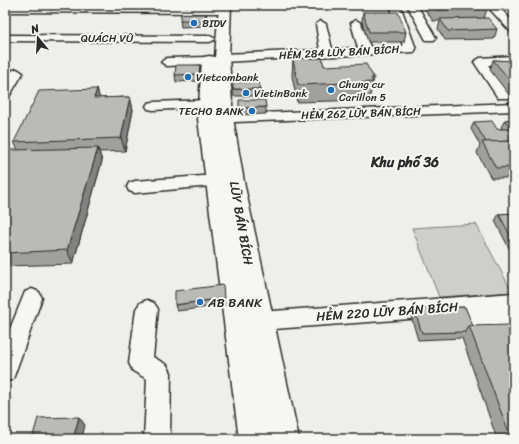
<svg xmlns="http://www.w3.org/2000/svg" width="519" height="444" font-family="Sriracha,sans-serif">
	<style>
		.green { fill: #cececa; stroke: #7c7c7a }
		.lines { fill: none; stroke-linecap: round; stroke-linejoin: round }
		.minor-casing { stroke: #2b2b2b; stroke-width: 3 }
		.major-casing { stroke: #2b2b2b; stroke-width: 3 }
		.minor { fill: #f6f6f2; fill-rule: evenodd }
		.major { fill: #f6f6f2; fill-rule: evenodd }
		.wall { fill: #a0a09d; stroke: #2b2b2b }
		.shaded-wall { fill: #828280; stroke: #2b2b2b }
		.building { fill: #babab7; stroke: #2b2b2b }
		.poi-dot { fill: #1f6fb2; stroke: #f6f6f2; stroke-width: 1.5 }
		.labels { text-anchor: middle; stroke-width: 4; stroke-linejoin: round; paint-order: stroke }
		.far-poi-label { font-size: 11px; fill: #2b2b2b; stroke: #f6f6f2; text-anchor: start }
		.far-street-label { font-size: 11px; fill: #2b2b2b; stroke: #f6f6f2 }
		.street-label { font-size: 13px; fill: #2b2b2b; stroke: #f6f6f2 }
		.poi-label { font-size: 13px; fill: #2b2b2b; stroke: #f6f6f2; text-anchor: start }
		.neighbourhood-label { font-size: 14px; font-weight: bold; fill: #2b2b2b; stroke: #f6f6f2 }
	</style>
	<rect width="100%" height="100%" fill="#eeeeea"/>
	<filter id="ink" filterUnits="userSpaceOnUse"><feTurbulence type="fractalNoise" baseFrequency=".025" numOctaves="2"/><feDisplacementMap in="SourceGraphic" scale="8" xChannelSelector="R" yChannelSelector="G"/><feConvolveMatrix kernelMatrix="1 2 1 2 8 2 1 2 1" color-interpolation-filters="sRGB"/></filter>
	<g filter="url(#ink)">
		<path class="green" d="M476 224 512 292 439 297 412 228Z"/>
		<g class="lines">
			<defs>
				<g id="minor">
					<path d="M390 5H400L416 49 414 52 222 62 216 58 222 54 320 50 316 24 321 21 326 24 332 49 358 48 351 23 356 20 361 23 370 47 403 46Z"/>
					<path d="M407 5H417L436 38 434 40H426Z"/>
					<path d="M486 5H497L514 23V32L510 31Z"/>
					<path d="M5 6 224 7 229 10 224 13 5 12Z"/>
					<path d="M5 35 210 36 216 39 210 42 5 41Z"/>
					<path d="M514 56V64L488 65 510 95 508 98H498L474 62 480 58Z"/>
					<path d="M209 57 215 61 213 64 167 66 161 62 167 58Z"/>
					<path d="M17 69 23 73 10 95 5 96V82L13 70Z"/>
					<path d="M207 100 212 101 214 104 212 107 153 110 148 109 146 106 148 103 153 102Z"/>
					<path d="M514 103V111L208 123 203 122 201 119 203 116 208 115Z"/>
					<path d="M216 175 222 177 224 181 222 185 135 193 129 191 127 187 129 183 135 181Z"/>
					<path d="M32 289 39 292 42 298 13 379 5 382V341L25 292Z"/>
					<path d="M514 293V328L467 332 459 330 456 323 459 316 464 315 260 330 252 328 249 321 252 314 260 312Z"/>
					<path d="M147 300 154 303 158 309 153 357 167 365 171 373 170 439H144L147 379 133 371 129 363 136 309 140 303Z"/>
				</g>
				<path id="major" d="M219 5H231L229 58 233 118 244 182 299 439H239L198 119 202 60 204 57 209 56 215 57Z"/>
			</defs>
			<use href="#minor" class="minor-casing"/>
			<use href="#major" class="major-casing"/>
			<use href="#minor" class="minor"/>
			<use href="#major" class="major"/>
		</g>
		<g class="wall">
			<path d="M422 5H484L487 9 484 18 497 29 494 39 445 40 438 29 440 21H433Z"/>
			<path d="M363 12 406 32 404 42H368L362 21Z"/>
			<path d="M206 14 207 20 206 26 181 27 180 20Z"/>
			<path d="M293 59 324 66 374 78 369 100 297 102 292 76Z"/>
			<path d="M493 60 514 61V96H510L490 70Z"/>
			<path d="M200 65V72L199 81 176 82 175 75Z"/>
			<path d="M97 89 99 98 130 97 133 110 125 151 99 152 102 161 73 264 5 266V163L18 150 14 142Z"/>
			<rect x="233" y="89" width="27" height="7"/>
			<path d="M266 107V114L239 115V108Z"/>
			<path d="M514 119V178H491L477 153 480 145 471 129 474 122 497 129H503L501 127 505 120Z"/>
			<path d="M514 213V254H512L495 221 499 214Z"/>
			<path d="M224 298 225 305 177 311 175 305Z"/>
			<path d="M465 307 514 439H497L462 338 418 340 411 316 414 309Z"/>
		</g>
		<g class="shaded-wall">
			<path d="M206 14 207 20 206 26 205 20Z"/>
			<path d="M200 65V72L199 81V74Z"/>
			<path d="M97 89 101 102 94 98Z"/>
			<path d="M130 97 133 110 125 151 121 138Z"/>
			<path d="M98 148 102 161 73 264 67 250Z"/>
			<path d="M79 417 85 425 82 439H73Z"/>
		</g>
		<g class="building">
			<path d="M433 5H484L487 9 436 10Z"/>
			<path d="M363 12H398L406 32H369Z"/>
			<path d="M181 14H206L205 20H180Z"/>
			<path d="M488 18 497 29 448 31 440 19Z"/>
			<path d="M322 58 324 66 366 64 374 78H371L373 82 298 85 293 59Z"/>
			<path d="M493 60 514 61V85Z"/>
			<path d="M176 65H200L199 74 175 75Z"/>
			<path d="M233 82H258L260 89H233Z"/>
			<path d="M97 89 94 98 130 97 121 138 14 142 39 91Z"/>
			<path d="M239 100H265L266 107 239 108Z"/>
			<path d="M514 119V141L486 142 474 122 492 121 497 129H511L505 120Z"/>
			<path d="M514 141V167L496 168 482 142Z"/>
			<path d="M98 148 67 250 5 253V163L11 150Z"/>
			<path d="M514 213V243L499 214Z"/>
			<path d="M223 285 224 298 175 305V291Z"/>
			<path d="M465 307 473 326H469L466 332 422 333 414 309Z"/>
			<path d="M510 325 514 333V439H511L469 326Z"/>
			<path d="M79 417 73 439H32L38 418Z"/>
		</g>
	</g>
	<g class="poi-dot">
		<circle cx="194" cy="23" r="4"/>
		<circle cx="188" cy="77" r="4"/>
		<circle cx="331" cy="90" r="4"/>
		<circle cx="246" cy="93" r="4"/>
		<circle cx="252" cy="111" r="4"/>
		<circle cx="200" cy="302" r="4"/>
	</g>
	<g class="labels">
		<g class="far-poi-label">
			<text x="202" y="27">BIDV</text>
			<text x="196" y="81">Vietcombank</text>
			<text x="339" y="88">Chung cư<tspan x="339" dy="13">Carillon 5</tspan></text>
			<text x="254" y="97">VietinBank</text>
			<text x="244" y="115" text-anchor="end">TECHO BANK</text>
		</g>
		<g class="far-street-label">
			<text x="107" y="42">QUÁCH VŨ</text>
			<text transform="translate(339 52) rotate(-3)" y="4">HẺM 284 LŨY BÁN BÍCH</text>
			<text transform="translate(361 113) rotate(-2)" y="4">HẺM 262 LŨY BÁN BÍCH</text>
		</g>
		<g class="street-label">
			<text transform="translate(242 223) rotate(80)" y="5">LŨY BÁN BÍCH</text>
			<text transform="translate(387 311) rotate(-4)" y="5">HẺM 220 LŨY BÁN BÍCH</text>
		</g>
		<g class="poi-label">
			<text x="208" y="307">AB BANK</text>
		</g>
		<g class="neighbourhood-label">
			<text x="405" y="167">Khu phố 36</text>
		</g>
	</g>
	<rect width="519" height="444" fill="none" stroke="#f6f6f2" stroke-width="20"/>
	<rect x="10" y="10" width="499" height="424" fill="none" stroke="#2b2b2b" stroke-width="1.5" filter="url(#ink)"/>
	<g transform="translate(38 38) rotate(342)" stroke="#f6f6f2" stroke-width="3" paint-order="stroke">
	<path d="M0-3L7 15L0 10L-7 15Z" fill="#2b2b2b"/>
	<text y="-6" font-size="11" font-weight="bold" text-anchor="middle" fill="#2b2b2b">N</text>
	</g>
</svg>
